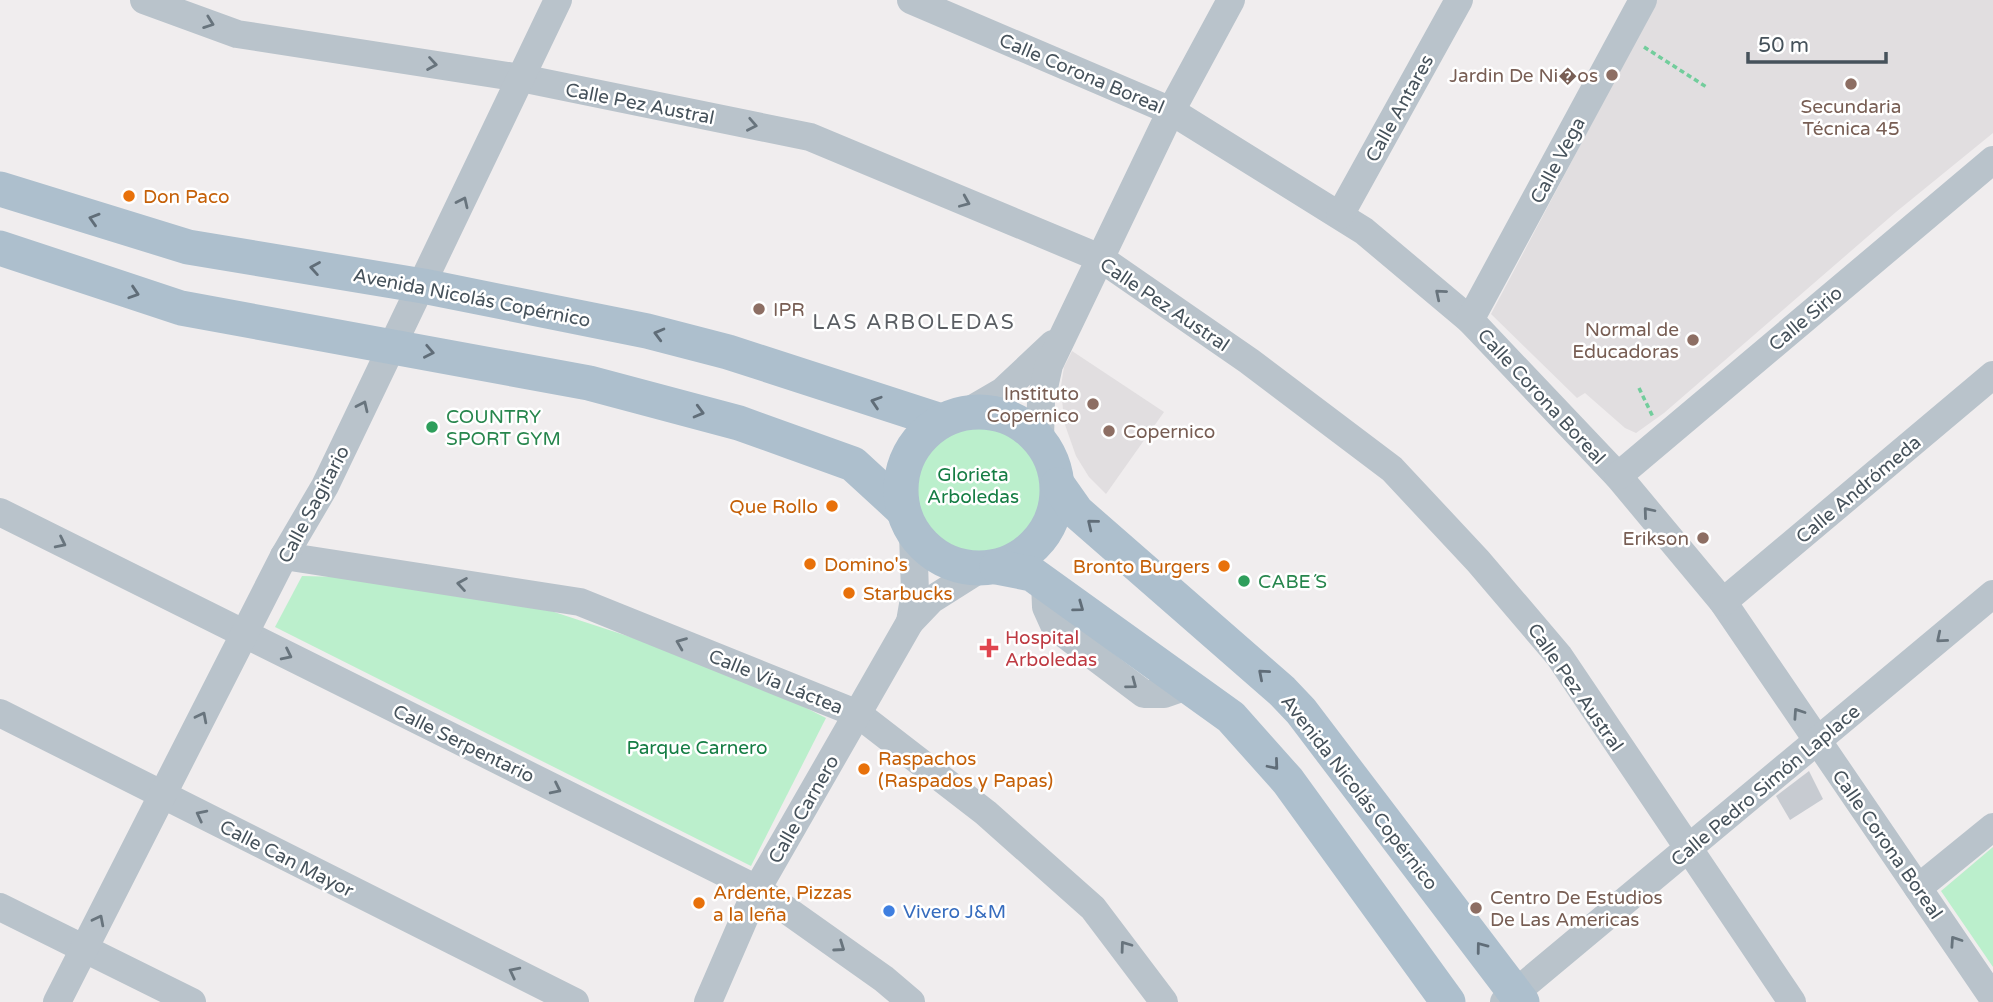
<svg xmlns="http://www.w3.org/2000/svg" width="1993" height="1002" font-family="'Varela Round',sans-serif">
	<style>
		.education { fill: #e1dee0 }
		.green { fill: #bbefcc }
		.building { fill: #c7cbd1 }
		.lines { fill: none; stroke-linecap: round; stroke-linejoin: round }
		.path { stroke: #72cd9c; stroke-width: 3.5; stroke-dasharray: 5 3.5; stroke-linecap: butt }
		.minor { stroke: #b9c3cb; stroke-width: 28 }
		.major { stroke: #adbfcd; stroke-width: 35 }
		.oneway { stroke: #68747d }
		.oneway2 { stroke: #606d78 }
		.education-dot { fill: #8d6e63; stroke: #fff; stroke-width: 2.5 }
		.food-dot { fill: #e8710a; stroke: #fff; stroke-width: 2.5 }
		.leisure-dot { fill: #2e9e5b; stroke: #fff; stroke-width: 2.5 }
		.health-dot { fill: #e0444e; stroke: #fff; stroke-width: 2.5 }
		.shop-dot { fill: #3f7fe0; stroke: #fff; stroke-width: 2.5 }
		.labels { text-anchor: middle; stroke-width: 5; stroke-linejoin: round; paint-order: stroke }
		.street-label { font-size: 19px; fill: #46525b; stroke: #fff }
		.education-label { font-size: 19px; fill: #785e54; stroke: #fff; text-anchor: end }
		.food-label { font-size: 19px; fill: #c56008; stroke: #fff; text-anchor: start }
		.leisure-label { font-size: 19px; fill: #27864d; stroke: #fff; text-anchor: start }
		.park-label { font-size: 19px; fill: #157d44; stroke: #fff }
		.health-label { font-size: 19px; fill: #be3a42; stroke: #fff; text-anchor: start }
		.shop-label { font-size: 19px; fill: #366cbe; stroke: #fff; text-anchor: start }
		.neighbourhood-label { font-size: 21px; letter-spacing: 2px; fill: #5a5e63; stroke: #fff }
	</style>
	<rect width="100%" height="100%" fill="#f0edee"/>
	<g class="education">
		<path d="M1657 0H1993V133L1896 212 1664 413 1636 433 1625 428 1585 393 1577 398 1491 314Z"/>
		<path d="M1072 351 1164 412 1106 494 1089 477 1076 456 1064 422 1061 386 1064 367Z"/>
	</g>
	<g class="green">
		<circle cx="973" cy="486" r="69"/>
		<path d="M302 576 379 578 542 608 731 670 826 718 751 866 275 627Z"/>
		<path d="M1993 847V967L1941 891Z"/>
	</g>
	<path class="building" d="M1809 771 1823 799 1790 820 1776 796Z"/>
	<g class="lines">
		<g class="path">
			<path d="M1644 47 1708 88"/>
			<path d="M1639 388 1653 417"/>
		</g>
		<g class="minor">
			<path d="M144 0 237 34 521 78 810 137 1100 258 1249 361 1392 469 1478 561 1559 656 1792 1002"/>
			<path d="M911 0 1171 111 1364 231 1470 320 1618 476 1723 602 1993 998"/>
			<path d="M1340 215 1459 0"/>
			<path d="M1470 320 1643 0"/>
			<path d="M967 412 1003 391 1053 344"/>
			<path d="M1040 439 1041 401 1049 365 1171 111 1231 0"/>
			<path d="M1618 476 1993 160"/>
			<path d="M0 512 757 889 884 979 911 1002"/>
			<path d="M284 556 580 602 858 714 986 813 1093 908 1164 1002"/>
			<path d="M1045 583 1046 607 1055 627 1144 694H1164L1187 686"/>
			<path d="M1723 602 1993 375"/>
			<path d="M910 622 915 593 913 533"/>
			<path d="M0 713 575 1002"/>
			<path d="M1918 888 1993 827"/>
			<path d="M0 907 192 1002"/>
			<path d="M57 1002 284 556 325 486 558 0"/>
			<path d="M708 1002 757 889 910 622 931 600 980 569"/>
			<path d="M1504 1002 1993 594"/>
		</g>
		<g class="major">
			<path d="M0 189 188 247 423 286 647 331 728 352 941 421"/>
			<path d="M0 248 181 308 589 383 739 423 853 464 903 510"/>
			<circle cx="979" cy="490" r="78"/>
			<path d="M1058 485 1077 512 1282 691 1301 711 1522 1002"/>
			<path d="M997 567 1032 574 1231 717 1288 781 1448 1002"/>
		</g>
	</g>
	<defs><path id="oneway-chevron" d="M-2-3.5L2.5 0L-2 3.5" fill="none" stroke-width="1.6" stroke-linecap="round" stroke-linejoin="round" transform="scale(1.75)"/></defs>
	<g class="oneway">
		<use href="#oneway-chevron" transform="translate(209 23) rotate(20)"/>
		<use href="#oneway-chevron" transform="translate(432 64) rotate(9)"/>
		<use href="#oneway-chevron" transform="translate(752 125) rotate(11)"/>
		<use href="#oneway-chevron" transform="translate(463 202) rotate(-65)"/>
		<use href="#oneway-chevron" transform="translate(965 202) rotate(23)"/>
		<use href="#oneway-chevron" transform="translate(1440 294) rotate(-140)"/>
		<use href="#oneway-chevron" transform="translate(363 406) rotate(-65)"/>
		<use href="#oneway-chevron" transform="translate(1648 512) rotate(-130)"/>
		<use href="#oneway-chevron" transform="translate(61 543) rotate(26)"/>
		<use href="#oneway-chevron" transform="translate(462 584) rotate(-171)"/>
		<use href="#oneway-chevron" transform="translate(1941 638) rotate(140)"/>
		<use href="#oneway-chevron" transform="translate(681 643) rotate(-158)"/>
		<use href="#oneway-chevron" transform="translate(287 655) rotate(26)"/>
		<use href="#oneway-chevron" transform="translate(1132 684) rotate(37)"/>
		<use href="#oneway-chevron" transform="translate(1798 713) rotate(-124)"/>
		<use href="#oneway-chevron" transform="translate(202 717) rotate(-63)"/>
		<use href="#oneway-chevron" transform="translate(556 789) rotate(26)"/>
		<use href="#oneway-chevron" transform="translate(201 815) rotate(-153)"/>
		<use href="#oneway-chevron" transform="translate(99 920) rotate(-63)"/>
		<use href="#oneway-chevron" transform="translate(1955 941) rotate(-124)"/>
		<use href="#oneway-chevron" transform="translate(1125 946) rotate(-126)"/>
		<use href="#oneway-chevron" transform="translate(840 947) rotate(35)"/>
		<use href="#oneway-chevron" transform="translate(514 972) rotate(-153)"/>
	</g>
	<g class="oneway2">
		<use href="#oneway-chevron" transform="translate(94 219) rotate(-163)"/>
		<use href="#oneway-chevron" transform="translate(315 268) rotate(-170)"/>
		<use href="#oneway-chevron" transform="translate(134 293) rotate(18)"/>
		<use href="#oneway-chevron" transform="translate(659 334) rotate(-165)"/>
		<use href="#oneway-chevron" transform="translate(429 352) rotate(11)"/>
		<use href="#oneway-chevron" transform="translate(876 402) rotate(-162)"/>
		<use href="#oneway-chevron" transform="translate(699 412) rotate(15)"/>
		<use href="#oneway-chevron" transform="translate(1092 524) rotate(-141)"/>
		<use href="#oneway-chevron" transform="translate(1079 607) rotate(36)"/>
		<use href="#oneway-chevron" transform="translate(1263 674) rotate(-139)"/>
		<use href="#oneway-chevron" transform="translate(1274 765) rotate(50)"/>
		<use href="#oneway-chevron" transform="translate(1481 947) rotate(-127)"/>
	</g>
	<g class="education-dot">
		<circle cx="1612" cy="75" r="7"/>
		<circle cx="1851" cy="84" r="7"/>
		<circle cx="759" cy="309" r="7"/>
		<circle cx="1693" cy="340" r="7"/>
		<circle cx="1093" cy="404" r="7"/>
		<circle cx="1109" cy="431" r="7"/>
		<circle cx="1703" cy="538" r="7"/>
		<circle cx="1476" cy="908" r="7"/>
	</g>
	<g class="food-dot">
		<circle cx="129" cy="196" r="7"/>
		<circle cx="832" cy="506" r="7"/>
		<circle cx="810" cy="564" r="7"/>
		<circle cx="1224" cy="566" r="7"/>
		<circle cx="849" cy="593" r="7"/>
		<circle cx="864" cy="769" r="7"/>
		<circle cx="699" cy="903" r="7"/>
	</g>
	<g class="leisure-dot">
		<circle cx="432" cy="427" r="7"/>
		<circle cx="1244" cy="581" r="7"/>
	</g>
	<path class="health-dot" d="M985.5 637.5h7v7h7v7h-7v7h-7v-7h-7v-7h7z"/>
	<circle class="shop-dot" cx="889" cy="911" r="7"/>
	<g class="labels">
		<g class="street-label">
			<text transform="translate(1082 73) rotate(23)" y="7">Calle Corona Boreal</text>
			<text transform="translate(640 103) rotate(11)" y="7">Calle Pez Austral</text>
			<text transform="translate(1399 108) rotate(-61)" y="7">Calle Antares</text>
			<text transform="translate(1557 160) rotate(-62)" y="7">Calle Vega</text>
			<text transform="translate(472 297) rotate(11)" y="7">Avenida Nicolás Copérnico</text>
			<text transform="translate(1165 304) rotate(34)" y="7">Calle Pez Austral</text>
			<text transform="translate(1805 318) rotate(-40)" y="7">Calle Sirio</text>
			<text transform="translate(1542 396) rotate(47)" y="7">Calle Corona Boreal</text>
			<text transform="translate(1858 489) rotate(-40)" y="7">Calle Andrómeda</text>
			<text transform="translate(313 504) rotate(-62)" y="7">Calle Sagitario</text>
			<text transform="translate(776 681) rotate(22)" y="7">Calle Vía Láctea</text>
			<text transform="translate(1576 687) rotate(55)" y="7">Calle Pez Austral</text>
			<text transform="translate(464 743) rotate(26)" y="7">Calle Serpentario</text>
			<text transform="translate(1765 785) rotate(-40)" y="7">Calle Pedro Simón Laplace</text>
			<text transform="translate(1360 792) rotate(52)" y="7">Avenida Nicolás Copérnico</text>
			<text transform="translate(803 809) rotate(-60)" y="7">Calle Carnero</text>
			<text transform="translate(1888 844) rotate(55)" y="7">Calle Corona Boreal</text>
			<text transform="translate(287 858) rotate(27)" y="7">Calle Can Mayor</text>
		</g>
		<g class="education-label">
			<text x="1598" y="82">Jardin De Ni�os</text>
			<text x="1851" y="113" text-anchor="middle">Secundaria<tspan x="1851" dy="22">Técnica 45</tspan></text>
			<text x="773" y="316" text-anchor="start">IPR</text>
			<text x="1679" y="336">Normal de<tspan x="1679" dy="22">Educadoras</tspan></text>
			<text x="1079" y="400">Instituto<tspan x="1079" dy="22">Copernico</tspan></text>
			<text x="1123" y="438" text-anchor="start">Copernico</text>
			<text x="1689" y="545">Erikson</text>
			<text x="1490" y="904" text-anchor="start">Centro De Estudios<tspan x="1490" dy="22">De Las Americas</tspan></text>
		</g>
		<g class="food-label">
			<text x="143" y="203">Don Paco</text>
			<text x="818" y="513" text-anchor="end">Que Rollo</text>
			<text x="824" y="571">Domino's</text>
			<text x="1210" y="573" text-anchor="end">Bronto Burgers</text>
			<text x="863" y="600">Starbucks</text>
			<text x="878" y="765">Raspachos<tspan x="878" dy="22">(Raspados y Papas)</tspan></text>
			<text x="713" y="899">Ardente, Pizzas<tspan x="713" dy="22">a la leña</tspan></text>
		</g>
		<g class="leisure-label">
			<text x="446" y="423">COUNTRY<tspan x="446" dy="22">SPORT GYM</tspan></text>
			<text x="1258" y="588">CABE´S</text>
		</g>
		<g class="park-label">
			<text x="973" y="481">Glorieta<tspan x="973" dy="22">Arboledas</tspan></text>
			<text x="697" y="754">Parque Carnero</text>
		</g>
		<g class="health-label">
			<text x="1005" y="644">Hospital<tspan x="1005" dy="22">Arboledas</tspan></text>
		</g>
		<g class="shop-label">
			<text x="903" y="918">Vivero J&amp;M</text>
		</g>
		<g class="neighbourhood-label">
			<text x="914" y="329">LAS ARBOLEDAS</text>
		</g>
	</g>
	<path d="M1748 52v10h138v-10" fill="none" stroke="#46525b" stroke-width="3.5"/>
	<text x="1758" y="52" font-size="21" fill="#46525b" stroke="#ffffff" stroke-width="5" paint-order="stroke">50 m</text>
</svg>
